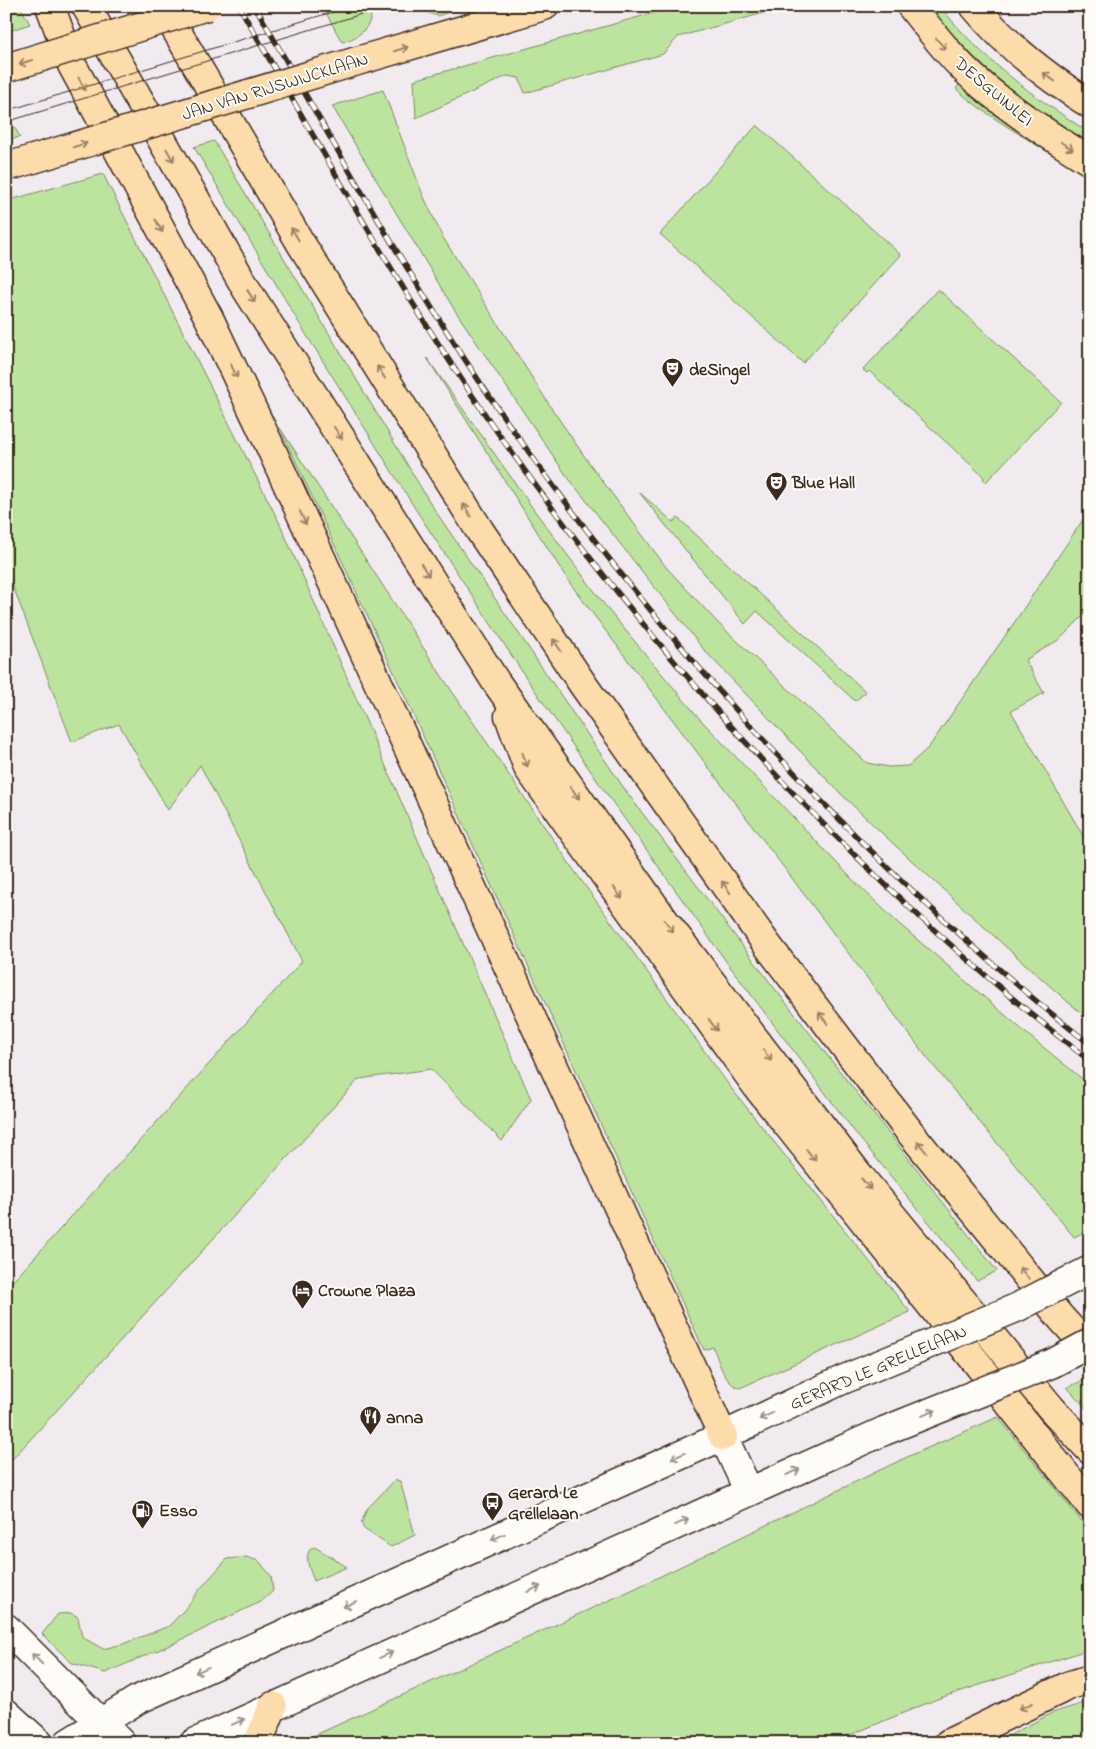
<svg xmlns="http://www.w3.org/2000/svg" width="1096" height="1749" font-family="'Indie Flower',sans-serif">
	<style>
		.green { fill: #bde49f; stroke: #7c875e }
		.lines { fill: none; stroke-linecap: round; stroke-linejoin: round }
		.minor-casing { stroke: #3b2a1e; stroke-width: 31 }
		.major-casing { stroke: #3b2a1e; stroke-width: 31 }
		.highway-casing { stroke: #3b2a1e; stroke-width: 31 }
		.minor { stroke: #fdfcf7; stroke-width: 28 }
		.major { stroke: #fddcac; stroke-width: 28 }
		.highway { stroke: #fddcac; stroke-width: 28 }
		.tram { stroke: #3b2a1e; stroke-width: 1 }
		.rail-casing { stroke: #3b2a1e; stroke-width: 5.5 }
		.rail { stroke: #fdfcf7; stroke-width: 4; stroke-dasharray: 11; stroke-linecap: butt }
		.minor-bridge-casing { stroke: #3b2a1e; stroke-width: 31; stroke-linecap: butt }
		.major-bridge-casing { stroke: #3b2a1e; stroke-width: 31; stroke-linecap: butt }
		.minor-bridge { stroke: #fdfcf7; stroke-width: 28 }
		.major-bridge { stroke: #fddcac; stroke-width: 28 }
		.oneway { stroke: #9c8365 }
		.oneway2 { stroke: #9c938a }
		.labels { text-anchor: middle; stroke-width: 4; stroke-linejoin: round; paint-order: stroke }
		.street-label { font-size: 18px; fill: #3b2a1e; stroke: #fdfcf7 }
		.poi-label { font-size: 18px; font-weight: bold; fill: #3b2a1e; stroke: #fdfcf7; text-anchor: start }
	</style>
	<rect width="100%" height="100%" fill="#f1ebf0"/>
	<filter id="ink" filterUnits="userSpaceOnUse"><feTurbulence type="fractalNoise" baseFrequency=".02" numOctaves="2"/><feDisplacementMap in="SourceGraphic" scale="10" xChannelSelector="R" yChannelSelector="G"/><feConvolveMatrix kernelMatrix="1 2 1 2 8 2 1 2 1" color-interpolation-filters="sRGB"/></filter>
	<g filter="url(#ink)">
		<g class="green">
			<path d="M6 6H20L30 24 6 32Z"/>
			<path d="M322 6H372C372 27 361 37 342 42Z"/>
			<path d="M413 6H465L438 16 415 9Z"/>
			<path d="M678 6H789L678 37 663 54 525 93 519 78 507 76 416 118 414 80Z"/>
			<path d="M929 6H940C981 59 1034 97 1090 133V143C1048 117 1007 90 972 55 957 40 943 23 929 6Z"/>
			<path d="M961 82 1053 153V155C1019 134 986 115 956 89Z"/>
			<path d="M383 90 423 195 442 236 552 409 587 460 666 567 718 623 867 763 889 767 908 766 929 747 1014 623 1090 509V609L1060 639 1025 660 1044 693 1011 711 1090 848V1020L1068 1002 1006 947 885 836 841 794 704 650 566 475 454 309 332 106Z"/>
			<path d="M6 112 20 137 6 141Z"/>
			<path d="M757 125 901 255 803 363 660 234Z"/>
			<path d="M214 141 432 506 628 794 772 985 997 1271 977 1281 857 1135 728 964 601 786 525 676 418 513 304 331 194 147Z"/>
			<path d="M103 174 280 524 531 1099 502 1141 431 1069 359 1079 6 1466V1289L302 961 200 765 168 810 119 724 72 742 6 568V201Z"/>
			<path d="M938 289 1061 402 986 482 983 479 984 477 869 371 867 373 863 370Z"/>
			<path d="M427 358 534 510 610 612 699 718 852 879 898 923 1033 1039 1090 1085V1229L1074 1237 928 1059 569 582Z"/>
			<path d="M280 428 447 684 578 876 731 1088 910 1312 740 1388C723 1383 719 1361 713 1347L704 1350 391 666Z"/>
			<path d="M639 492 673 522 678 518 866 692 855 701 757 611 745 624Z"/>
			<path d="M1090 1378V1413L1067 1387Z"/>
			<path d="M998 1417 1090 1532V1649L937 1699 855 1733 826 1743H298L636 1588 907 1457Z"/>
			<path d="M395 1480 400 1481 415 1535 391 1547 364 1529 361 1523 367 1509Z"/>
			<path d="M314 1547 318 1549 347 1567 314 1581C311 1572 301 1552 314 1547Z"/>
			<path d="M246 1557 259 1561 271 1576 273 1591 262 1601 177 1642 105 1673 72 1663 42 1634 58 1614 71 1613 78 1617 82 1637 103 1649 123 1644 169 1626 185 1609 199 1590 227 1559Z"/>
			<path d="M1090 1701V1743H995L1052 1713Z"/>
		</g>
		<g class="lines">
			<defs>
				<g id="minor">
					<path d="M723 1436 749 1492"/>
					<path d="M6 1628 121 1743"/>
					<path d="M6 1713 39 1743"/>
					<path d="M68 1743 137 1700 723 1436 842 1380"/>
					<path d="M194 1743 884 1431"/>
				</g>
				<g id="major">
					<path d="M911 6C933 34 955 63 983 86 1016 114 1053 138 1090 161"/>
					<path d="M974 6C1007 46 1046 77 1090 104"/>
					<path d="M354 62 544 6"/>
					<path d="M6 167 33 159"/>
				</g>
				<g id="highway">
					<path d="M50 6 72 65 209 318 268 442 723 1436"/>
					<path d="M86 6 247 290 496 682 667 924 858 1174 1051 1408 1090 1450"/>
					<path d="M162 6 300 242 480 531 584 686 768 946 909 1131 1061 1318 1090 1350"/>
					<path d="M509 716 528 768 758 1088 1090 1505"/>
					<path d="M258 1743 273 1706"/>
					<path d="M949 1743 1070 1685 1090 1679"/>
				</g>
			</defs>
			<use href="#minor" class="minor-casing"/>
			<use href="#major" class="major-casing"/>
			<use href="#highway" class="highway-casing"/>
			<use href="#minor" class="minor"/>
			<use href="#major" class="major"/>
			<use href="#highway" class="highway"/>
			<g class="tram">
				<path d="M6 111 352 6"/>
				<path d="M6 122 388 6"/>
			</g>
			<defs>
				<g id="rail">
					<path d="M239 6C320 147 399 290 491 423 658 663 859 881 1090 1061"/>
					<path d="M255 6C334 144 412 285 503 416 632 600 780 770 946 922 993 964 1040 1006 1090 1044"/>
				</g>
			</defs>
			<use href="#rail" class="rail-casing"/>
			<use href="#rail" class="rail"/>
			<defs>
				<g id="minor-bridge">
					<path d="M842 1380 1016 1308 1090 1270"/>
					<path d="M884 1431 1053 1363 1090 1343"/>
				</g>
				<g id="major-bridge">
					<path d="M6 68 207 6"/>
					<path d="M33 159 354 62"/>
				</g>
			</defs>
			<use href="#minor-bridge" class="minor-bridge-casing"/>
			<use href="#major-bridge" class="major-bridge-casing"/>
			<use href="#minor-bridge" class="minor-bridge"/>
			<use href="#major-bridge" class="major-bridge"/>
		</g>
		<defs><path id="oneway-shaft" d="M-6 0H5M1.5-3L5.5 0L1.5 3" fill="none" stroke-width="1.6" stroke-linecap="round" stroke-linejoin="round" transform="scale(1.25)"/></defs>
		<g class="oneway">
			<use href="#oneway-shaft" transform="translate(941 44) rotate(48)"/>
			<use href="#oneway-shaft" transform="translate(401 49) rotate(-17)"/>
			<use href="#oneway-shaft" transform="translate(26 62) rotate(163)"/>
			<use href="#oneway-shaft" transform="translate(1049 77) rotate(-144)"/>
			<use href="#oneway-shaft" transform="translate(82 84) rotate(61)"/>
			<use href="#oneway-shaft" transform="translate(80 145) rotate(-17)"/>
			<use href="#oneway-shaft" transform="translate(1067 146) rotate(32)"/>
			<use href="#oneway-shaft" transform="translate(170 155) rotate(60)"/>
			<use href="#oneway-shaft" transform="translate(159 226) rotate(61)"/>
			<use href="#oneway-shaft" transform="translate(295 234) rotate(-121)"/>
			<use href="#oneway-shaft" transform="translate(251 296) rotate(58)"/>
			<use href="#oneway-shaft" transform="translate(234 371) rotate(65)"/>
			<use href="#oneway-shaft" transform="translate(381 372) rotate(-122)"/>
			<use href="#oneway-shaft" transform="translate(338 433) rotate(57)"/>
			<use href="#oneway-shaft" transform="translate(467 510) rotate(-122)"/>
			<use href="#oneway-shaft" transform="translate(303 518) rotate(65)"/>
			<use href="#oneway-shaft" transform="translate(425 570) rotate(57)"/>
			<use href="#oneway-shaft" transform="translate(557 645) rotate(-124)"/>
			<use href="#oneway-shaft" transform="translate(525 760) rotate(70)"/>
			<use href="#oneway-shaft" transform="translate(575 793) rotate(55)"/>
			<use href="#oneway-shaft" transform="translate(726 887) rotate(-125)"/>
			<use href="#oneway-shaft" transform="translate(618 893) rotate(54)"/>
			<use href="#oneway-shaft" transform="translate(669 926) rotate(53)"/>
			<use href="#oneway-shaft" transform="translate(823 1018) rotate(-127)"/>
			<use href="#oneway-shaft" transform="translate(713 1025) rotate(54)"/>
			<use href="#oneway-shaft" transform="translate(767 1055) rotate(53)"/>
			<use href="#oneway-shaft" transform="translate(922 1147) rotate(-129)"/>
			<use href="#oneway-shaft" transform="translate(811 1155) rotate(51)"/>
			<use href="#oneway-shaft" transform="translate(866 1184) rotate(50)"/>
			<use href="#oneway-shaft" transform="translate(1024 1273) rotate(-129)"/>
			<use href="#oneway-shaft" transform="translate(1026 1706) rotate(155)"/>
		</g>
		<g class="oneway2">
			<use href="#oneway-shaft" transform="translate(929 1413) rotate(-22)"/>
			<use href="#oneway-shaft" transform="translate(766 1416) rotate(155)"/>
			<use href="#oneway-shaft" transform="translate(678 1456) rotate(156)"/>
			<use href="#oneway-shaft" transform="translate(793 1472) rotate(-24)"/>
			<use href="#oneway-shaft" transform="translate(682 1522) rotate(-24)"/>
			<use href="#oneway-shaft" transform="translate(498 1537) rotate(156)"/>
			<use href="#oneway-shaft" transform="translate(534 1589) rotate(-24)"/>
			<use href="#oneway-shaft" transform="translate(350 1604) rotate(155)"/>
			<use href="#oneway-shaft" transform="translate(386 1655) rotate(-24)"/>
			<use href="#oneway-shaft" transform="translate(37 1659) rotate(-135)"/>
			<use href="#oneway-shaft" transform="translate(202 1670) rotate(156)"/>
			<use href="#oneway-shaft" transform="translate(238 1722) rotate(-25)"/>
		</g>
	</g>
	<defs>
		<symbol id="theatre-pin" viewBox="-11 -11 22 30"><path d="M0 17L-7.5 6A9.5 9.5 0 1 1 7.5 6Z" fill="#3b2a1e" stroke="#fdfcf7"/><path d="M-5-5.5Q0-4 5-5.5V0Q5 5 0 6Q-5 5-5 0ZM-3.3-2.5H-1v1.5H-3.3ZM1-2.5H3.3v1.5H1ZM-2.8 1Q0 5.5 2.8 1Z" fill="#fff"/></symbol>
		<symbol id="hotel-pin" viewBox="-11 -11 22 30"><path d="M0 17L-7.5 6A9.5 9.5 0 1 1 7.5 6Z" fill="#3b2a1e" stroke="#fdfcf7"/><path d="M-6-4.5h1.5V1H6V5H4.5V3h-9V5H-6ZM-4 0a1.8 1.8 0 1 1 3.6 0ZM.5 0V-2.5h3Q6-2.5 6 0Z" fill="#fff"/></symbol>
		<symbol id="restaurant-pin" viewBox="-11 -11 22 30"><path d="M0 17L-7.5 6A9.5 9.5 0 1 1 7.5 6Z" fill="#3b2a1e" stroke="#fdfcf7"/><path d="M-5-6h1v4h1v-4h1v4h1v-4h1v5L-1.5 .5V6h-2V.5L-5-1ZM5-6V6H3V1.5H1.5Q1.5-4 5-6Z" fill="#fff"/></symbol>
		<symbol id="bus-pin" viewBox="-11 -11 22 30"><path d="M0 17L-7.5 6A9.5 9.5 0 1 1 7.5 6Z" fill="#3b2a1e" stroke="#fdfcf7"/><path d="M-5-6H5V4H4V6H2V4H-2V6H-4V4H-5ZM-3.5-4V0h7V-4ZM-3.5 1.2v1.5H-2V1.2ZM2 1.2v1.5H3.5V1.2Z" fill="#fff"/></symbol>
		<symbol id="fuel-pin" viewBox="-11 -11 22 30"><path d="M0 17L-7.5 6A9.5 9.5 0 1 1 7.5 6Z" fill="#3b2a1e" stroke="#fdfcf7"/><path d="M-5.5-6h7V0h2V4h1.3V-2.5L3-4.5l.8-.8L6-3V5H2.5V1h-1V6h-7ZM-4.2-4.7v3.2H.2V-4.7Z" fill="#fff"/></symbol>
	</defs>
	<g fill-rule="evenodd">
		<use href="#theatre-pin" x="660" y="356" width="25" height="34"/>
		<use href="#theatre-pin" x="764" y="470" width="25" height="34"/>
		<use href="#hotel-pin" x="290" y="1278" width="25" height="34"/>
		<use href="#restaurant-pin" x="358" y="1404" width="25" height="34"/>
		<use href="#bus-pin" x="480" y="1490" width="25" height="34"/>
		<use href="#fuel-pin" x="130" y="1498" width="25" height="34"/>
	</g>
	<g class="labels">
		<g class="street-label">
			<text transform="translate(275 86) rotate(-17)" y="6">JAN VAN RIJSWIJCKLAAN</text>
			<text transform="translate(994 91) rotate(40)" y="6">DESGUINLEI</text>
			<text transform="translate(878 1367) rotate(-23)" y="6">GERARD LE GRELLELAAN</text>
		</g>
		<g class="poi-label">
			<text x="689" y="375">deSingel</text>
			<text x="792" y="488">Blue Hall</text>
			<text x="318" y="1296">Crowne Plaza</text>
			<text x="386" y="1423">anna</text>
			<text x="508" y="1498">Gerard Le<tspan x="508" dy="21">Grellelaan</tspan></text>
			<text x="159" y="1516">Esso</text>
		</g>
	</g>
	<rect width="1096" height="1749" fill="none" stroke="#fdfcf7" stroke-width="25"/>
	<rect x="12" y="12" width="1071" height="1724" fill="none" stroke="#3b2a1e" stroke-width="2" filter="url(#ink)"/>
</svg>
